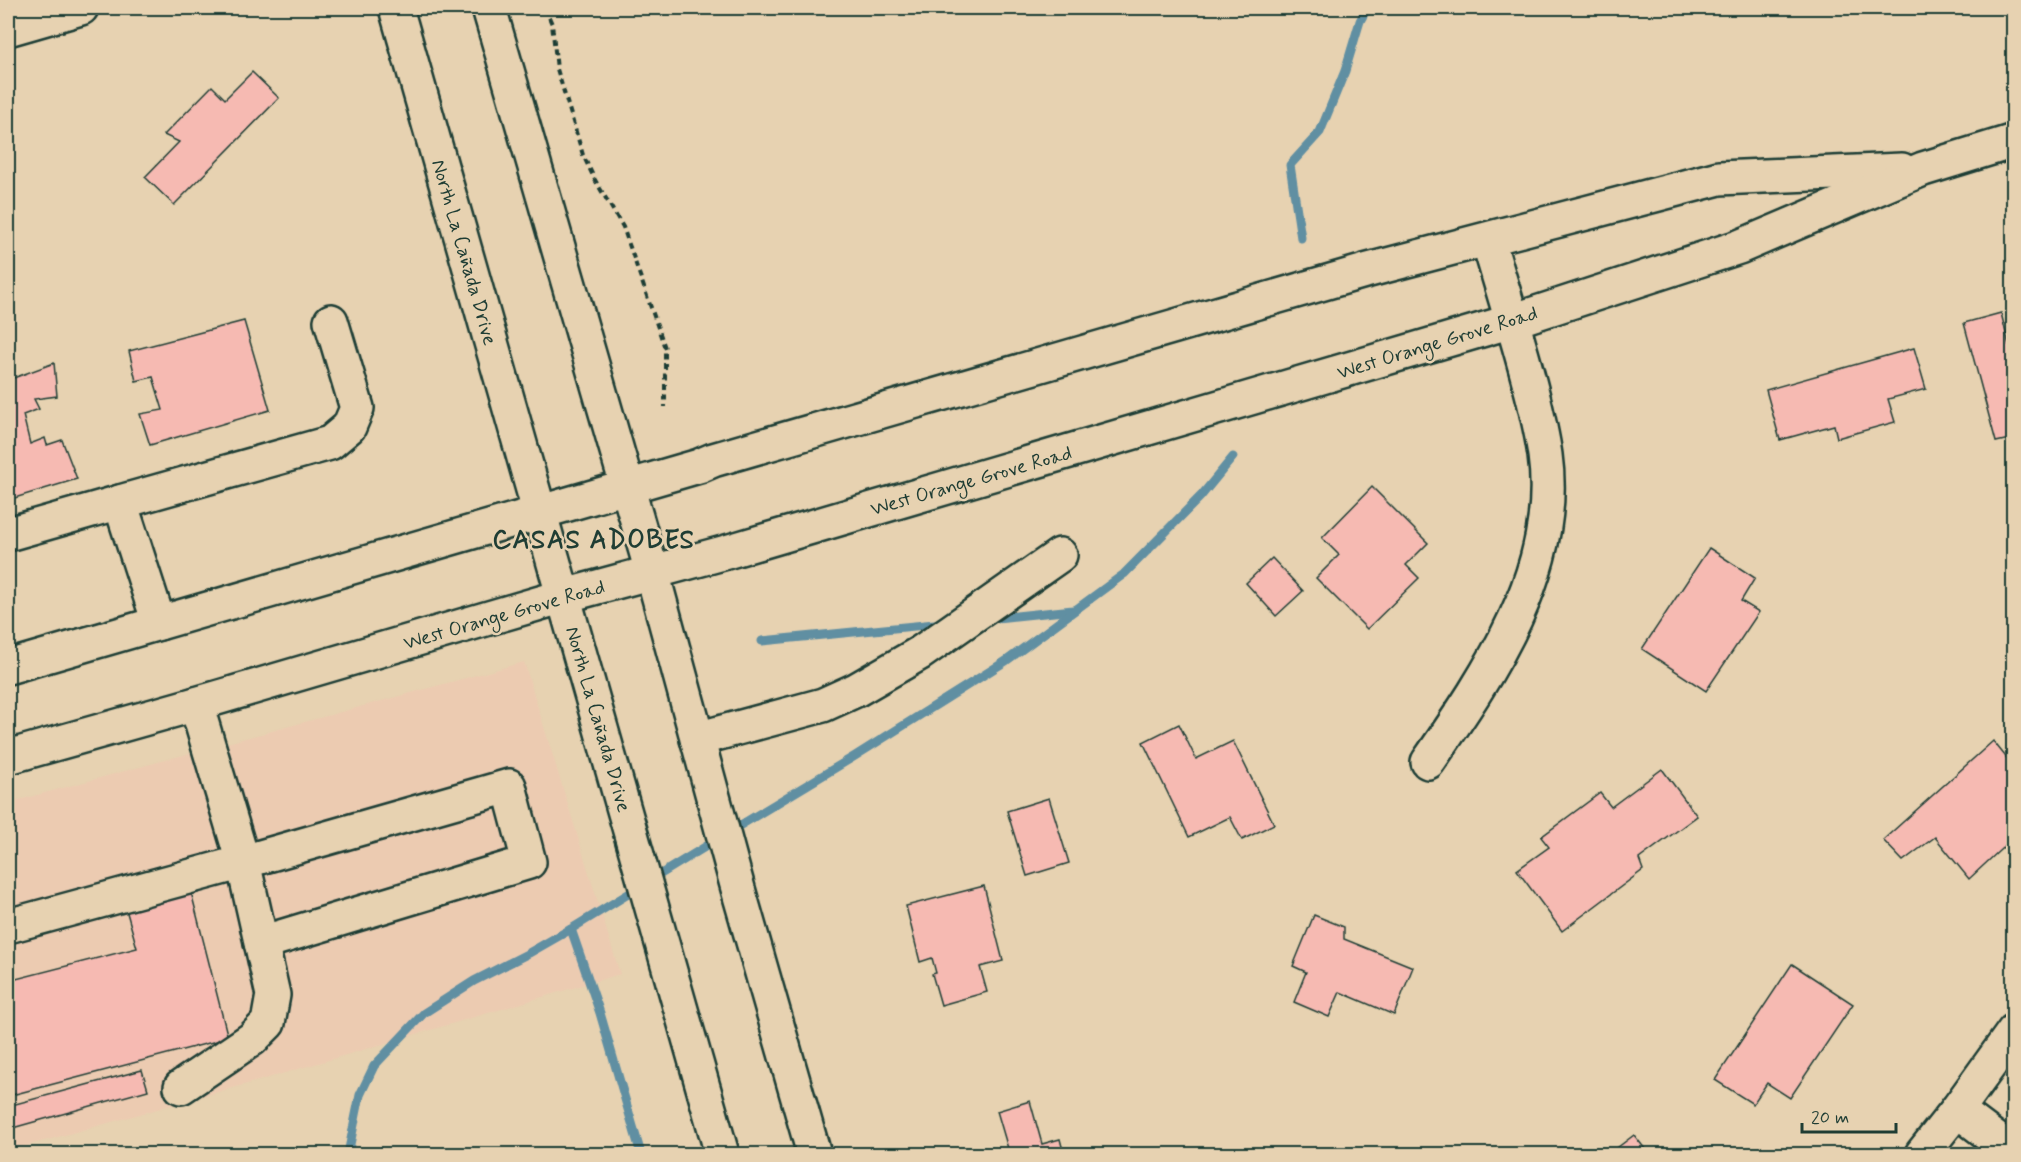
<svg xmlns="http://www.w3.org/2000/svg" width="2021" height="1162" font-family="Mynerve,sans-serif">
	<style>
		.built { fill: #eccbb1 }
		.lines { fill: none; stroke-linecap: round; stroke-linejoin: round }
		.stream { stroke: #618fa2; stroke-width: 9 }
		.building { fill: #f6bab2; stroke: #1f3d34; stroke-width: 1.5 }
		.minor-casing { stroke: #1f3d34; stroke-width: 38 }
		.major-casing { stroke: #1f3d34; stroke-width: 38 }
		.path { stroke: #1f3d34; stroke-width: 4; stroke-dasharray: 6 4.5; stroke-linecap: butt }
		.minor { stroke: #e7d2b1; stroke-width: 33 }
		.major { stroke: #e7d2b1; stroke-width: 33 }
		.labels { text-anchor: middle; stroke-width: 5; stroke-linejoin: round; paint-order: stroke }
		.street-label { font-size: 20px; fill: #1f3d34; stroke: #e7d2b1 }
		.district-label { font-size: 26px; font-weight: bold; letter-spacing: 1.5px; fill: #1f3d34; stroke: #e7d2b1 }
	</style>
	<rect width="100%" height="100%" fill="#e7d2b1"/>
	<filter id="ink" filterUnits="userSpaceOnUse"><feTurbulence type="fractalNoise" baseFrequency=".0167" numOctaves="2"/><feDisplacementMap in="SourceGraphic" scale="12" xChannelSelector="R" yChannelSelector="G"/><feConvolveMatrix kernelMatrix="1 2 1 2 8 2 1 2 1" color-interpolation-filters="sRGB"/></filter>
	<g filter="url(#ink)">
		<path class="built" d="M524 662 620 974 261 1080 8 1151V803Z"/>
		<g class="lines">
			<g class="stream">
				<path d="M1301 238 1290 165 1320 132 1345 71 1360 21 1367 8"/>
				<path d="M988 619 1073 610"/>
				<path d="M762 641 945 623"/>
				<path d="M729 832 855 756 1006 661 1124 574 1201 496 1233 457"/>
				<path d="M571 929 600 1013 641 1154"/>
				<path d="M348 1154 360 1095 374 1066 424 1013 474 981 529 953 571 929 718 839"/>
			</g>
		</g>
		<g class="building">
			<path d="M252 72 279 98 174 205 145 177 179 142 164 135 212 86 225 99Z"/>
			<path d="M2001 313 2009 345 2014 344V438L1996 442 1964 323Z"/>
			<path d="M244 321 270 410 150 445 140 414 163 410 153 377 136 381 129 351Z"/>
			<path d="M1914 348 1926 389 1888 399 1895 422 1837 438 1834 425 1780 440 1766 390Z"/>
			<path d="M54 363 57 396 34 399 39 409 23 415 30 444 45 438 47 445 62 440 77 479 8 500V380Z"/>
			<path d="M1372 487 1428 543 1406 565 1419 578 1367 629 1316 578 1339 555 1322 538Z"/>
			<path d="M1709 548 1755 578 1741 601 1759 612 1706 691 1642 649Z"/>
			<path d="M1272 558 1303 591 1276 616 1246 583Z"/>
			<path d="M1179 724 1196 759 1233 741 1274 824 1242 840 1230 817 1189 837 1143 742Z"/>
			<path d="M1993 741 2014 767V837L1969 879 1935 837 1903 861 1883 840Z"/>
			<path d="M1662 769 1697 816 1639 859 1643 870 1562 931 1517 870 1549 847 1541 837 1600 793 1611 807Z"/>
			<path d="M1049 798 1069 863 1027 876 1007 811Z"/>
			<path d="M984 886 1003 961 980 967 987 992 941 1005 932 974 936 973 932 958 920 962 906 906Z"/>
			<path d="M191 892 228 1038 8 1096V981L137 948 126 909Z"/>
			<path d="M1314 915 1344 927V939L1413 967 1394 1015 1340 992 1329 1017 1294 1002 1306 972 1293 966Z"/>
			<path d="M1792 964 1853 1004 1790 1098 1767 1083 1753 1104 1715 1080Z"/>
			<path d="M142 1070 148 1090 9 1129 8 1106Z"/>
			<path d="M1030 1101 1042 1144 1060 1139 1064 1154H1001L1009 1152 997 1111Z"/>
			<path d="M1634 1135 1649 1154H1609Z"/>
		</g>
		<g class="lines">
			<defs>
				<g id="minor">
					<path d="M8 29 81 8"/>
					<path d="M8 534 120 502"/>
					<path d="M159 623 120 502 330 443 349 427 357 408 331 321"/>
					<path d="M196 704 243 862 509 786 529 862 261 943"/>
					<path d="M697 739 823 705 856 690 920 653 1060 555"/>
					<path d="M1428 762C1489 674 1561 569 1545 455 1542 434 1537 413 1532 393 1519 342 1503 291 1488 240"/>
					<path d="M8 926 243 862 273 995 268 1023 252 1039 181 1087"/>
					<path d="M1957 1110 2014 1153"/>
					<path d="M1922 1154 1957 1110 2014 1031"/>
				</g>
				<g id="major">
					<path d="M396 8 722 1154"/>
					<path d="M489 8 652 572 740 896 814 1154"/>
					<path d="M8 667 699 466 713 460 1365 271 1719 178 1902 170"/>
					<path d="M8 757 196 704 564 596 723 553 1512 321 1739 247 1923 169 2014 141"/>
				</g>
			</defs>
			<use href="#minor" class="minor-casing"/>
			<use href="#major" class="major-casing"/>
			<path class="path" d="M545 8 552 24 557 69 583 155 595 180 623 227 665 348V407"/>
			<use href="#minor" class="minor"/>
			<use href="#major" class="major"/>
		</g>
	</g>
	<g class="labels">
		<g class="street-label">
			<text transform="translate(465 252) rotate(74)" y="7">North La Cañada Drive</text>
			<text transform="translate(1437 342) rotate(-17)" y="7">West Orange Grove Road</text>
			<text transform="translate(971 480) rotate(-16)" y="7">West Orange Grove Road</text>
			<text transform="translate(504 614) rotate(-16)" y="7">West Orange Grove Road</text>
			<text transform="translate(599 719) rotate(74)" y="7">North La Cañada Drive</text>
		</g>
		<g class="district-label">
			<text x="594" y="548">CASAS ADOBES</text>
		</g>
	</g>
	<rect width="2021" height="1162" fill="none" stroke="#e7d2b1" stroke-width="30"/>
	<rect x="15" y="15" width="1991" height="1132" fill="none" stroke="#1f3d34" stroke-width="2" filter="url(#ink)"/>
	<path d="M1802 1123v9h94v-9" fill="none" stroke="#1f3d34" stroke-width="3"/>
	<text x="1811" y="1123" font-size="18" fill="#1f3d34" stroke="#e7d2b1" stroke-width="4.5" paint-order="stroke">20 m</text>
</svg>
